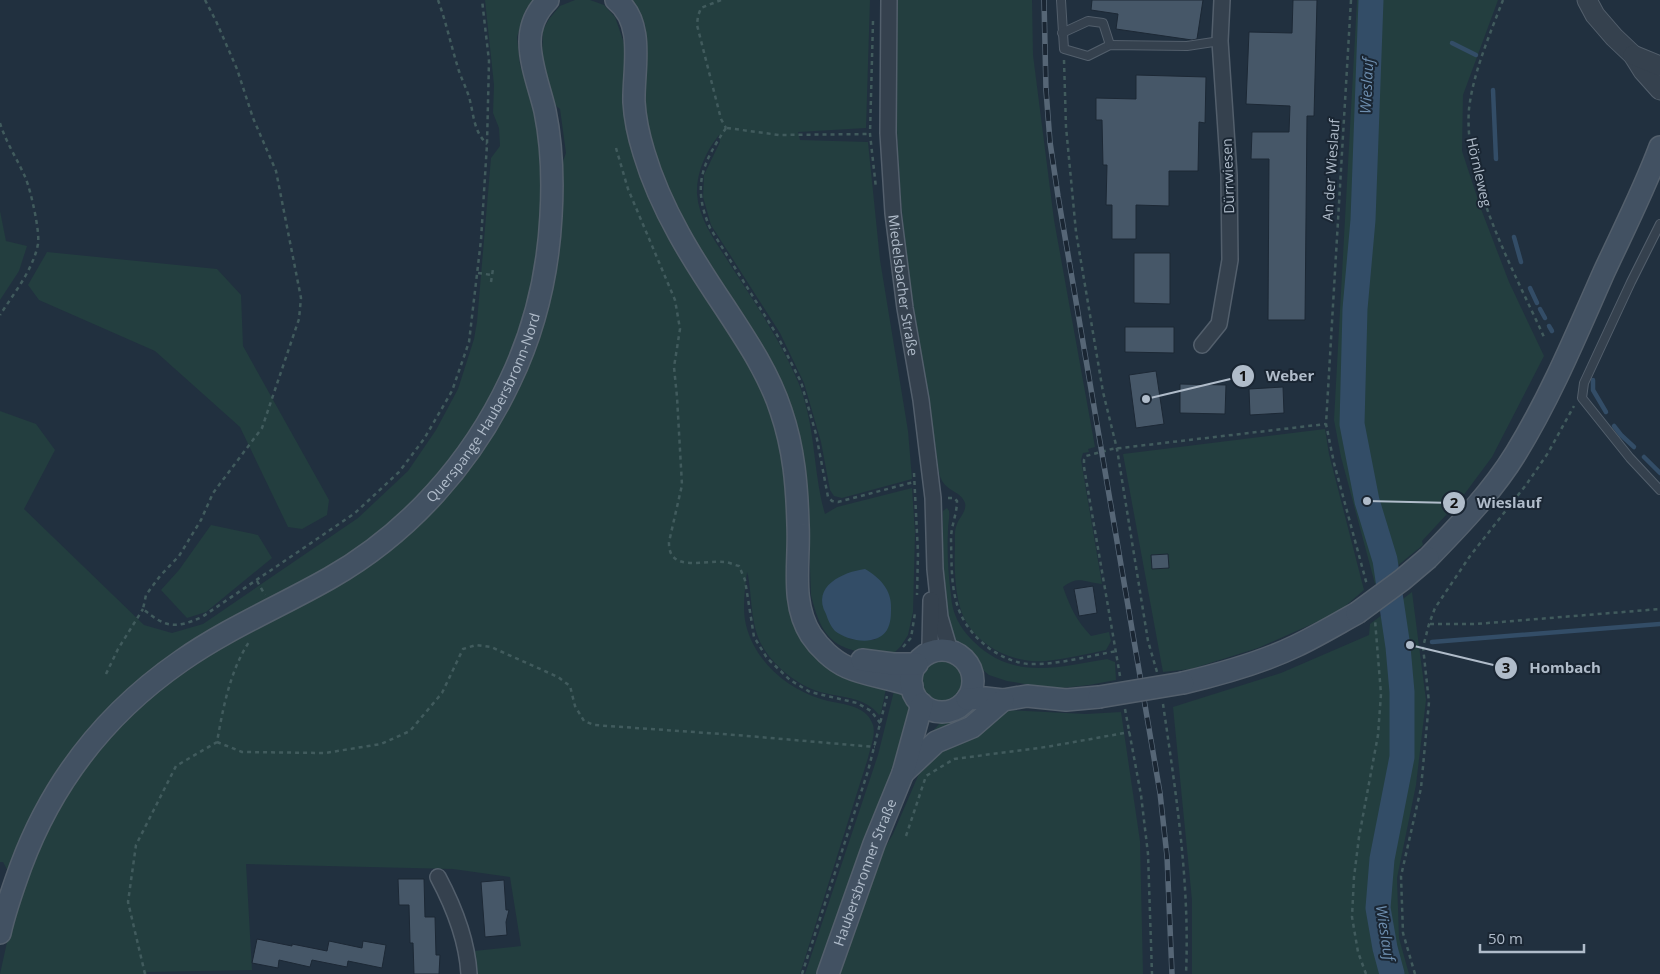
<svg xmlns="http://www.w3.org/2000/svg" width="1660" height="974" font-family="'Open Sans',sans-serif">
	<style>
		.green { fill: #233e3f; fill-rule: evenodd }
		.water { fill: #334d67 }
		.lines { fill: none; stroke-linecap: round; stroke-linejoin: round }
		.stream { stroke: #334d67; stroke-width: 4.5 }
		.river { stroke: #334d67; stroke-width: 25 }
		.building { fill: #465768; stroke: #1c2835 }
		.service-casing { stroke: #535f6c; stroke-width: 10 }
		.minor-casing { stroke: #535f6c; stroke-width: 18 }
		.tertiary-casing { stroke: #535f6c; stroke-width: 21 }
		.secondary-casing { stroke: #535f6c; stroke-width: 24 }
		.path { stroke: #415b5d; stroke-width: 2.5; stroke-dasharray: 4 4; stroke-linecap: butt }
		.service { stroke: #35414e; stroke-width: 8 }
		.minor { stroke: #35414e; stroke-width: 15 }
		.tertiary { stroke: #35414e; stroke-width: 19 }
		.secondary { stroke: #425162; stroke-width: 21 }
		.rail-casing { stroke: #566676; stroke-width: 5.5 }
		.rail { stroke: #1a2633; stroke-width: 4; stroke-dasharray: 11; stroke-linecap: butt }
		.secondary-bridge-casing { stroke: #535f6c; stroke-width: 24; stroke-linecap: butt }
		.secondary-bridge { stroke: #425162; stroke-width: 21 }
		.labels { text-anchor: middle; stroke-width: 4; stroke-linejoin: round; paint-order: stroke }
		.street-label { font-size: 14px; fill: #b0bcca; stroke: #1a2633 }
		.water-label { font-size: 15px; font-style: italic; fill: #6e8fb0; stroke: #1a2633 }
		.leader { fill: none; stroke: #b0bcca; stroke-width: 2 }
		.callout-dot { fill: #b0bcca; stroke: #1a2633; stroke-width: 2 }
		.mark-label { font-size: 15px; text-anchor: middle; font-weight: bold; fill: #111 }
		.callout-label { font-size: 15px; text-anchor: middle; font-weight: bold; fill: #b0bcca; stroke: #1a2633; stroke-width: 4; stroke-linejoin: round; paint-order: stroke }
	</style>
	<rect width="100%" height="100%" fill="#21303f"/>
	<g class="green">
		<path d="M485 0H534L526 9 517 37 520 65 530 95 540 135 544 214 526 318 491 404 426 492 364 548 136 686 10 875 3 862H0V411L36 424 55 450 24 509 144 625 172 633 203 624 358 518 408 471 436 430 458 389 474 339 477 322 491 158 500 146 499 128 493 113 494 85Z"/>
		<path d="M575 0H590L604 5 615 17 624 43 625 97 731 333 761 385 787 464 788 601 794 626 801 638 887 684 881 713 879 715C865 697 845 698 824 693 800 687 777 669 764 649 753 632 752 610 750 590 749 584 749 577 747 572 745 589 742 607 746 625 755 661 786 688 821 699 839 705 866 703 873 725 876 734 870 749 868 758L800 974H476L474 951 521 946 510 877 453 869 246 864 252 970 147 972V974H0L11 924 42 838 71 788 99 749 133 708 218 650 337 587 380 558 410 533 429 515 465 476 494 432 513 397 547 306 557 262 562 222 561 167 566 153 560 109 551 102 542 59 543 30 549 19 560 6Z"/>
		<path d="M633 0H870L866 128 798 132 800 140 868 142 880 260 908 431 912 479 842 498 834 496 830 490 821 442 804 383 780 333 711 225 703 197 704 175 720 142 719 135C706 151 696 173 697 194 699 222 719 246 733 269 757 306 782 343 799 384 816 427 813 473 825 514L837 507 912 488 915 533 913 612 908 635 901 646 889 658C840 648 824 649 811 595L807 487 798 435 669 201 648 142 642 94 646 53 645 24ZM886 631 874 640 848 639Z"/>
		<path d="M897 0H1032L1033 55 1054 220 1095 447 1088 449 1089 452 1083 453 1081 460 1102 584C1084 582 1078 575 1063 587 1070 607 1076 620 1091 636L1109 632 1111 641 1106 650C1086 654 1066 659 1046 661 1010 664 970 643 960 607 955 591 954 564 955 547 955 539 954 531 957 524 959 518 967 511 965 503 960 489 944 493 939 473 931 410 918 348 910 285 898 190 893 96 897 0Z"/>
		<path d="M1357 0H1498L1463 95 1462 151 1481 209 1509 282 1544 356 1492 457 1460 500 1422 541 1423 545 1375 584 1341 457 1334 420Z"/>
		<path d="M0 211 6 241 27 246 19 271 0 300Z"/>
		<path d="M47 252 217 269 241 295 243 346 329 500 327 515 302 529 288 527 240 427 155 351 39 300 28 285Z"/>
		<path d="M1325 429 1329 454 1364 590 1343 608 1319 621 1258 648 1191 669 1163 672 1123 454Z"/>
		<path d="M947 508 949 511C950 517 948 523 948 530 947 551 948 573 951 595 952 614 960 628 973 641 1013 681 1058 667 1107 659L1115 662 1116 680 1089 685 1054 689 1007 681 989 675 983 670 967 650 953 639 943 600V511Z"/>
		<path d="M211 525 258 535 272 558 206 612 187 618 161 590 179 570Z"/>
		<path d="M1412 592 1426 700 1416 785 1397 878 1399 938 1409 974H1192V900L1173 707 1281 673 1369 635 1370 624Z"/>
		<circle cx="942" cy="681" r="21"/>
		<path d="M895 687C909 695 912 706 911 721L819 974H805L878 755Z"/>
		<path d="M983 704 977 716 931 733 940 723Z"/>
		<path d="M1007 710 1086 714 1121 712 1140 841 1143 974H837L876 863 893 834 918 776 926 763 938 751Z"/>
	</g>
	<path class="water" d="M865 569C879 577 892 590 891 608 891 615 891 623 887 630 876 647 848 641 835 631 831 627 828 620 826 614 811 586 843 572 865 569Z"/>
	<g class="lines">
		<g class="stream">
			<path d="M1452 43 1476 55"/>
			<path d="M1493 90 1496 159"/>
			<path d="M1514 237 1521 262"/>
			<path d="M1530 288 1537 303"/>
			<path d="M1540 309 1545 318"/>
			<path d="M1549 326 1552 331"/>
			<path d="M1593 380V390L1606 412"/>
			<path d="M1614 426 1621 435 1634 447"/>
			<path d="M1644 457 1660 473"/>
			<path d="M1432 642 1660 624"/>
			<path d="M1398 647 1410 645"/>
		</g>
		<path class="river" d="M1371 0 1363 220 1355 309 1352 424 1367 501 1385 560 1398 647 1402 692V757L1382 859 1378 908 1385 948 1392 974"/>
	</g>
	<g class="building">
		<path d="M1092 0H1203L1197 39 1192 40 1116 29 1118 14 1091 10Z"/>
		<path d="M1293 0H1317L1314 116H1307L1305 320H1268L1269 159H1251L1252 132H1289L1290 106 1246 104 1249 32 1292 33Z"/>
		<path d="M1136 75 1206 77 1205 123 1199 122 1198 171H1169V206L1136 205V239H1112V205H1106L1107 165H1103L1102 120H1096V98L1136 99Z"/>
		<path d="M1134 253H1170V304L1134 303Z"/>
		<path d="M1125 327H1174V353L1125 352Z"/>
		<path d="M1156 371 1164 424 1136 428 1129 375Z"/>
		<path d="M1180 384 1226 385 1225 414 1180 413Z"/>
		<path d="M1283 387 1284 413 1250 415 1249 389Z"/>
		<path d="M1168 554 1169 568 1152 569 1151 555Z"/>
		<path d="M1093 586 1097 613 1079 616 1074 589Z"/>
		<path d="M398 879H424L425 917H435L436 955H440L439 974H414L413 943H410L409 905H399Z"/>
		<path d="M504 880 506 910H509L506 922 507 935 485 937 481 882Z"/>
		<path d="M257 939 292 946V944L327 951 329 941 362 948 363 941 386 945 382 968 348 961 347 967 312 960 310 967 279 960 278 968 252 963Z"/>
	</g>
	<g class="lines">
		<defs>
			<g id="service">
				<path d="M1061 0 1064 49 1088 56 1110 45 1187 46 1220 41"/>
				<path d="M1062 33 1088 21 1103 23 1110 45"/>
				<path d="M1660 224 1631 282 1584 383 1582 398 1630 458 1660 490"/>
			</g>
			<g id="minor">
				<path id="s1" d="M889 0 888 133 893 213 905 308 921 400 933 498 935 569 940 617 950 651"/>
				<path d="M1202 345 1219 324 1230 260 1229 175 1220 41 1222 0"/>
				<path d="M927 655 930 646 931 600"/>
				<path d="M438 877C454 907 467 939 469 974"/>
			</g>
			<g id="tertiary">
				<path d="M1587 0 1595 15 1614 37 1633 55 1643 71 1660 90"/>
				<path d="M1633 55 1660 66"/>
			</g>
			<g id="secondary">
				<path d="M616 0C646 23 633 70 634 102 635 120 639 137 644 153 661 210 693 260 726 309 747 341 769 374 781 411 794 449 797 486 798 525 800 562 790 602 811 635 819 647 833 661 847 667 867 676 891 678 912 686"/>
				<path d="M1428 558C1460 525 1492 492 1516 453 1551 396 1577 333 1604 272 1623 231 1644 190 1660 147"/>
				<circle cx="942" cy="681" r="31"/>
				<path d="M862 660 893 664H917"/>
				<path d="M1183 683C1221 674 1261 663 1296 646 1317 636 1337 624 1357 613"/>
				<path d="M967 699 985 698 1003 700 1027 696 1066 700 1099 697"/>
				<path d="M903 773 936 742 972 727 1003 700"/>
				<path id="s2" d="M0 933C5 910 13 888 21 866 53 780 106 713 181 661 228 628 281 606 330 578 409 533 472 462 510 381 535 329 548 273 551 216 553 182 552 145 545 111 540 89 530 65 530 42 530 25 536 12 548 0"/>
				<path id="s3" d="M828 974 874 844 903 773 922 704"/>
			</g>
		</defs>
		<use href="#service" class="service-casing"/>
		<use href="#minor" class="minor-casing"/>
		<use href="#tertiary" class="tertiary-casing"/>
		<use href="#secondary" class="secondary-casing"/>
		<g class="path">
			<path d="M205 0 216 21 237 69 253 118 276 171 301 298 299 319 262 428 213 493 201 520 179 556 160 576 146 595 143 609C166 628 175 629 202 617L355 513 399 472 424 439 452 391 469 342 481 240 487 144 489 61 482 0"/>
			<path d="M438 0C446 22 451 45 458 68 461 78 466 87 469 97 474 114 473 131 487 144"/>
			<path d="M721 0 701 8 698 16 697 25 721 119 726 128"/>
			<path d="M1351 0 1326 424 1334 463 1367 585"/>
			<path d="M1503 0C1490 34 1473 73 1469 109 1463 180 1515 273 1544 337"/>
			<path d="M873 21 870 134 876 188"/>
			<path d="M1064 60 1066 127 1076 232 1103 392 1117 449 1148 641 1157 672"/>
			<path d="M0 123C6 143 18 160 26 179 31 192 40 231 38 244 33 270 14 293 0 315"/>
			<path d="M726 128C702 164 692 186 710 228L777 335 801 382 816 434 828 497 832 501 838 502 914 482"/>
			<path d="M727 128 779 135 871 134"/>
			<path d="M616 148 628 189 675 300 680 329 674 367 677 397 682 485 669 542C668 573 704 560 724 562 729 562 734 565 739 566L745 580 754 637 767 658 790 680 810 692 857 703 871 711 881 724"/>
			<path d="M478 273 492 275"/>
			<path d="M491 282 493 269"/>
			<path d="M914 473 918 553 917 595"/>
			<path d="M948 498H954L957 501C957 514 951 526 951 539 952 586 950 619 990 649 1002 657 1015 663 1029 664 1058 665 1088 656 1117 651"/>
			<path d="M257 581 265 595"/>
			<path d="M1430 624H1476L1660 609"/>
			<path d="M903 647 911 638 915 613"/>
			<path d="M106 674 118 649 143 609"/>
			<path d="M1120 676 1084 467V460L1086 456 1112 449 1326 424"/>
			<path d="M1163 704C1176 793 1190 884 1186 974"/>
			<path d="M1125 709 1141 795 1148 854 1152 974"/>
			<path d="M217 742 242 752 325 753 381 744 410 731 442 693 463 649 476 645 491 647 558 677 570 686 575 706 584 721 594 725 736 735 875 747"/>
			<path d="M906 836 926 776 954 759 1046 747 1130 732"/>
			<path d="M145 974 128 902 136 845 176 766 217 742C223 708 230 671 249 642"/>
			<path d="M802 974 868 771 887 696"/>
			<path d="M1366 974 1358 952 1352 917 1354 877 1359 837 1378 735 1381 694 1375 620"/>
			<path d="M1415 974 1403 933 1401 876 1421 788 1429 702 1423 647 1429 624 1435 608 1470 556 1526 485 1548 453 1574 406"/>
		</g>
		<use href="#service" class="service"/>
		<use href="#minor" class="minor"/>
		<use href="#tertiary" class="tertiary"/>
		<use href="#secondary" class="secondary"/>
		<defs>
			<path id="rail" d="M1044 0 1046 90 1050 142 1058 196 1160 793 1167 856 1172 974"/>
		</defs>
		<use href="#rail" class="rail-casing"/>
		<use href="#rail" class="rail"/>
		<defs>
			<g id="secondary-bridge">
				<path d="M1357 613 1402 580 1428 558"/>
				<path d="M1099 697 1183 683"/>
			</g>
		</defs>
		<use href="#secondary-bridge" class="secondary-bridge-casing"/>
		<use href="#secondary-bridge" class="secondary-bridge"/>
	</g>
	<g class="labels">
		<g class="street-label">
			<text transform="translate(1331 170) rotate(-86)" y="5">An der Wieslauf</text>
			<text transform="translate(1479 172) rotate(77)" y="5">Hörnleweg</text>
			<text transform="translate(1228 176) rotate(-92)" y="5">Dürrwiesen</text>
			<text dy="5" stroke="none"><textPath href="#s1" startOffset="286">Miedelsbacher Straße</textPath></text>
			<text dy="5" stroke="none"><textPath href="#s2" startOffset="740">Querspange Haubersbronn-Nord</textPath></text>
			<text dy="5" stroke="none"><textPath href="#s3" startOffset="108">Haubersbronner Straße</textPath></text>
		</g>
		<g class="water-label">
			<text transform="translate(1367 86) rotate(-87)" y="5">Wieslauf</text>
			<text transform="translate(1385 933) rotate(81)" y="5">Wieslauf</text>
		</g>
	</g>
	<path class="leader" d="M1146 399L1243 376M1367 501L1454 503M1410 645L1506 668"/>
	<g class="callout-dot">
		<circle cx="1146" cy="399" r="5"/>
		<circle cx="1367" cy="501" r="5"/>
		<circle cx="1410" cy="645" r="5"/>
		<circle cx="1243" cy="376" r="12"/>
		<circle cx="1454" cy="503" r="12"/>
		<circle cx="1506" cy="668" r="12"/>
	</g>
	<g class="mark-label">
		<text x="1243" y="381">1</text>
		<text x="1454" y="508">2</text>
		<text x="1506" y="673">3</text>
	</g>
	<g class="callout-label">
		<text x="1290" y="381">Weber</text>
		<text x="1509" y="508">Wieslauf</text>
		<text x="1565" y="673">Hombach</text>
	</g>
	<path d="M1480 944v8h104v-8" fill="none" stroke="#b0bcca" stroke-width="2.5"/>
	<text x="1488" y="944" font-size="15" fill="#b0bcca" stroke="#1a2633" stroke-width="4" paint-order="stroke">50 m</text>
</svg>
